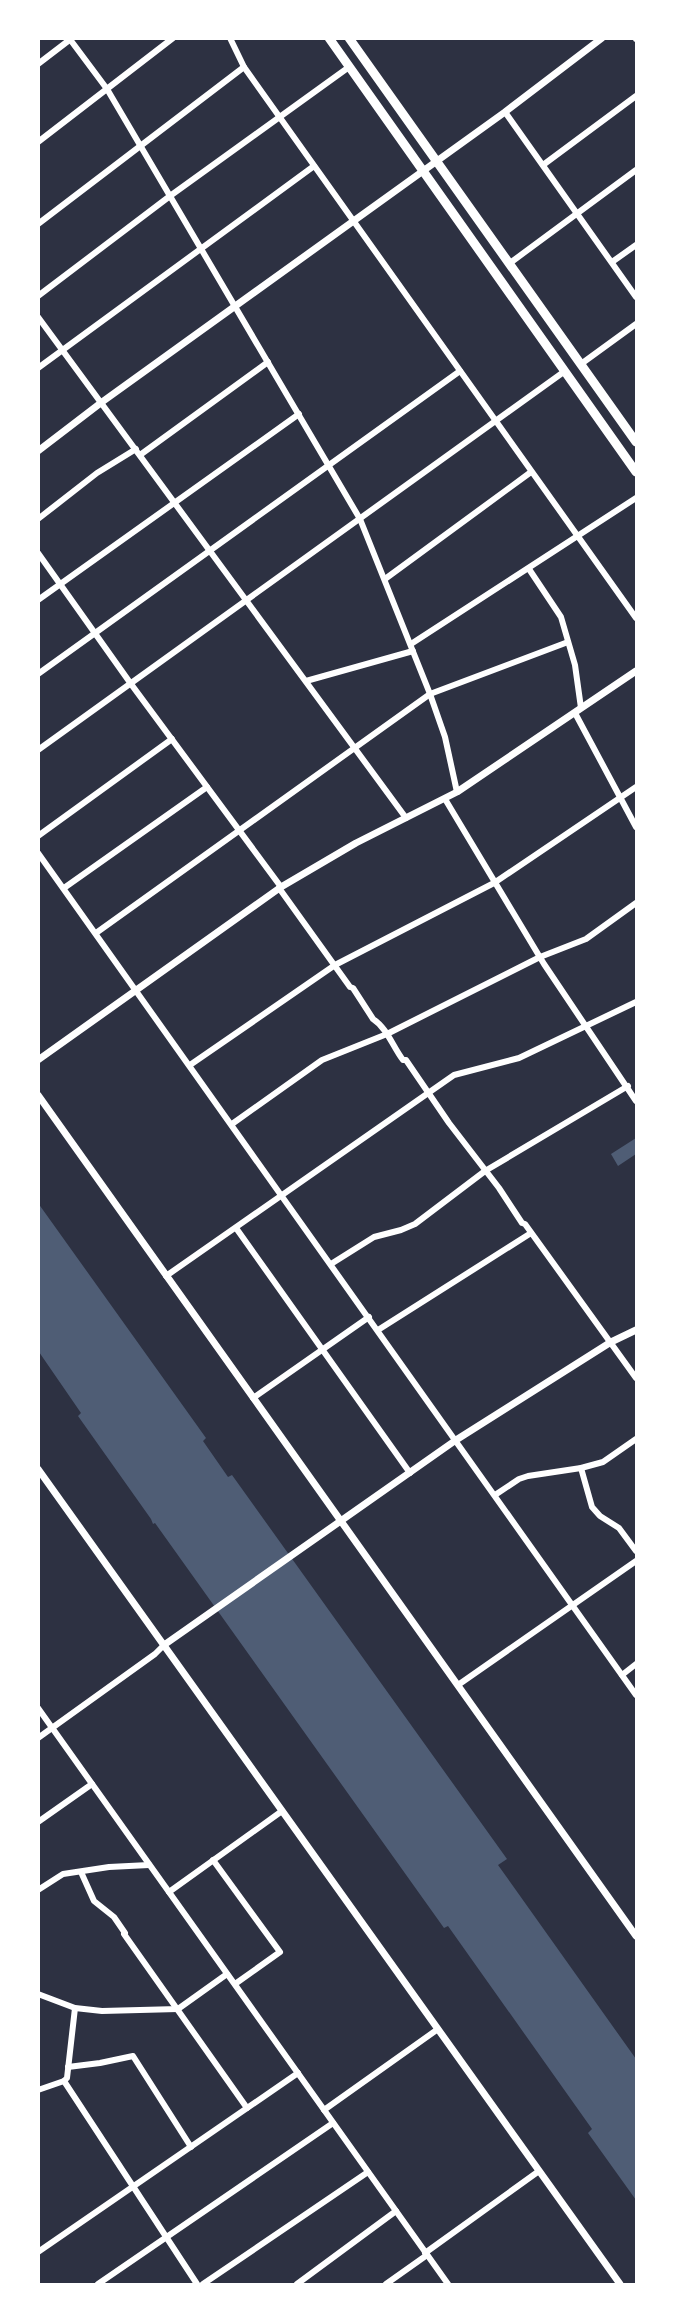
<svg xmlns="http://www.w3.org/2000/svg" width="675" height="2323" font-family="'Fira Sans',sans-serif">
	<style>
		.water { fill: #4f5d75 }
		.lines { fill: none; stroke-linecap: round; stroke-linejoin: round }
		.minor { stroke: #fff; stroke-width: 6 }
		.tertiary { stroke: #fff; stroke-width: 7 }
		.primary { stroke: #fff; stroke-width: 9 }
	</style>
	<rect width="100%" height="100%" fill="#2d3142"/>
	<g class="water">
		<path d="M636 1138V1154L618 1166 611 1154Z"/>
		<path d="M38 1203 206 1438 203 1441 228 1477 232 1475 507 1859 498 1865 636 2059V2200L588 2133 592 2129 448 1926 444 1928 155 1523 153 1524 151 1519 78 1416 81 1413 39 1352Z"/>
	</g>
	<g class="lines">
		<g class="minor">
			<path d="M69 38 107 89 360 519 430 694 445 737 457 792"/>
			<path d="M230 38 244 67 636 618"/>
			<path d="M636 38V39"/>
			<path d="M38 64 72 38"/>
			<path d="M505 112 636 297"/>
			<path d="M38 142 173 38"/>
			<path d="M543 165 636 96"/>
			<path d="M38 224 244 67"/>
			<path d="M612 262 636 245"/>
			<path d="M510 263 636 170"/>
			<path d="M38 296 170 196 349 67"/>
			<path d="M38 317 406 818"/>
			<path d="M581 364 636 324"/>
			<path d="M38 368 314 166"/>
			<path d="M140 455 268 362"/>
			<path d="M38 519 97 473 136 449"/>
			<path d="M38 553 131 684 281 887"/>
			<path d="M529 569 561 617 575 665 581 708"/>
			<path d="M385 579 531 472"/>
			<path d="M38 600 299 414"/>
			<path d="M411 644 636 498"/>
			<path d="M38 674 460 371"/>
			<path d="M306 681 413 651"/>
			<path d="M575 713 636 827"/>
			<path d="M38 750 565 371"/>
			<path d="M445 799 544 964 636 1101"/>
			<path d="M38 836 172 739"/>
			<path d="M38 853 636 1695"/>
			<path d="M64 888 207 787"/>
			<path d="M279 888 350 987 353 988 373 1019C387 1028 393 1047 403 1060H406L449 1123 499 1188 522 1223 525 1224 636 1378"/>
			<path d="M96 933 430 694 568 642"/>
			<path d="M190 1065 335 965 494 883 636 787"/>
			<path d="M232 1124 322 1060 387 1034 540 957 586 939 636 903"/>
			<path d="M236 1228 410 1473"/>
			<path d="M331 1264 374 1237 401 1230 415 1224 485 1171 628 1086"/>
			<path d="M166 1276 454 1075 519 1058 636 1002"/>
			<path d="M378 1330 531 1233"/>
			<path d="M253 1398 369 1317"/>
			<path d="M581 1468 592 1507 600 1516 619 1528 636 1551"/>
			<path d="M495 1495 519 1479 528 1476 581 1468 603 1462 636 1439"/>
			<path d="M622 1675 636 1664"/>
			<path d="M458 1685 636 1561"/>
			<path d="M38 1708 448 2284"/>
			<path d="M38 1738 155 1654 164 1645"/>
			<path d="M38 1822 92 1784"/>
			<path d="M213 1860 280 1952 235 1984"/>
			<path d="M81 1872 94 1901 114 1917 125 1933"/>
			<path d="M38 1890 63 1874 109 1867 149 1865"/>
			<path d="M169 1892 282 1811"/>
			<path d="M124 1934 247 2108"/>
			<path d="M38 1994 75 2008 102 2011 178 2009 227 1974"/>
			<path d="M68 2067 100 2063 133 2056 191 2147"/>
			<path d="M64 2081 197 2284"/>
			<path d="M38 2090 64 2081 67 2078 75 2008"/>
			<path d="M324 2110 438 2029"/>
			<path d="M38 2252 298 2073"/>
			<path d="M425 2253 539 2171"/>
			<path d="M98 2284 333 2123"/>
			<path d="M203 2284 368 2172"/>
			<path d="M297 2284 396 2211"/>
			<path d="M386 2284 427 2255"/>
		</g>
		<g class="tertiary">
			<path d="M38 451 102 402 505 112 602 38"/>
			<path d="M38 1060 281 887 356 843 457 792 636 671"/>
			<path d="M38 1095 636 1936"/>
			<path d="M38 1469 620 2284"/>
			<path d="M164 1645 456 1440 611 1342 636 1330"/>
		</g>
		<g class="primary">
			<path d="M329 38 636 472"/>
			<path d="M349 38 636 442"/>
		</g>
	</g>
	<rect width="675" height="2323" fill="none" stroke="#ffffff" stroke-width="80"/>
</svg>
